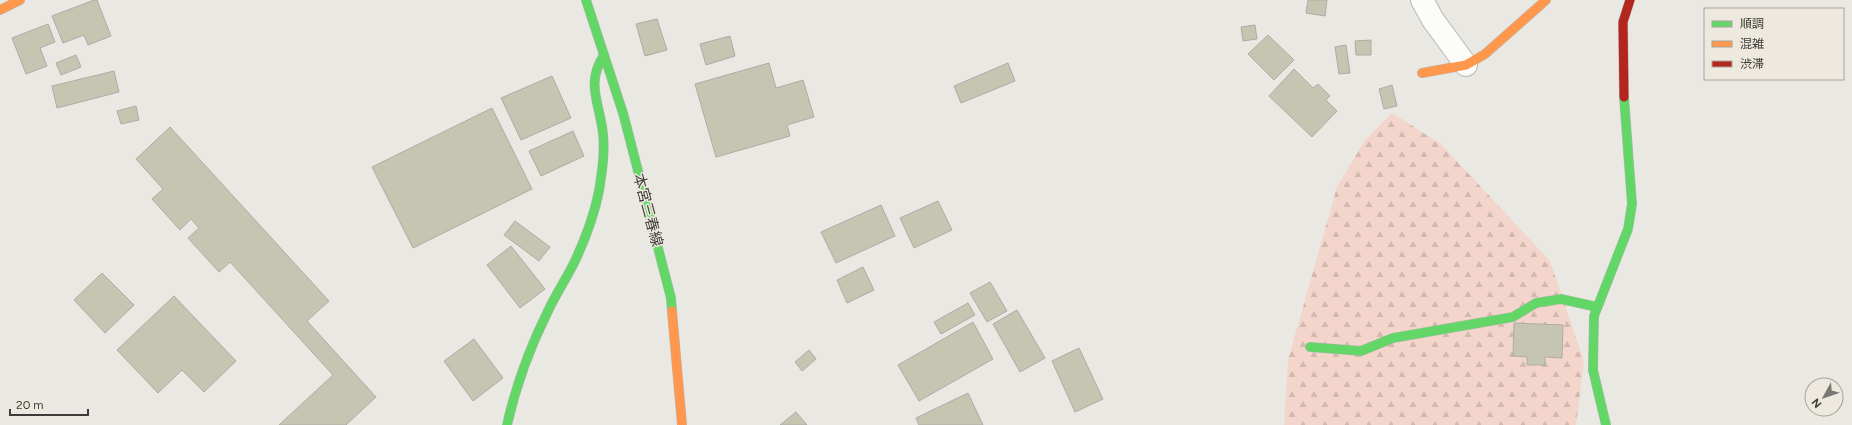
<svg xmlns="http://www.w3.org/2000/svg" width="1852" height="425" font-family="Figtree,'Noto Sans JP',sans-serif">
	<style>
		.forest { fill: url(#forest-firs) }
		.building { fill: #c6c5b2; stroke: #acaca7 }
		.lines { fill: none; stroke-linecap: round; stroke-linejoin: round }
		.street-casing { stroke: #bab8b4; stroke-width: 24 }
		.fast-casing { stroke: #bab8b4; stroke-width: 10 }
		.slow-casing { stroke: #bab8b4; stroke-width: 10 }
		.jam-casing { stroke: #bab8b4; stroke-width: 10 }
		.street { stroke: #fcfcfb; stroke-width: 22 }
		.fast { stroke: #63d668; stroke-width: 9 }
		.slow { stroke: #ff974d; stroke-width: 9 }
		.jam { stroke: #b3261e; stroke-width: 9 }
		.labels { text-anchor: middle; stroke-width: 3; stroke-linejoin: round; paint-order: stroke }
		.street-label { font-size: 15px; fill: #3e3c38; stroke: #eee9df }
	</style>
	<defs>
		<pattern id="forest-firs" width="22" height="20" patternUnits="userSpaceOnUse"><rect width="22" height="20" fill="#f4d5cb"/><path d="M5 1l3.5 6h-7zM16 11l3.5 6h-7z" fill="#d2b8af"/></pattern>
	</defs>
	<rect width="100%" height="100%" fill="#eae8e2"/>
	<path class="forest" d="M1392 113 1441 144 1550 261 1584 361 1576 425H1284L1288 360 1337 187 1365 140Z"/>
	<g class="building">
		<path d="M94 0H97L111 36 88 45 84 35 63 43 52 16Z"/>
		<path d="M1308 0H1327L1325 16 1306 13Z"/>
		<path d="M657 19 667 50 645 56 636 24Z"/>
		<path d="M48 24 55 42 40 48 47 66 26 74 12 38Z"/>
		<path d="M1255 25 1257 39 1243 41 1241 27Z"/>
		<path d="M1268 35 1294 60 1274 80 1248 54Z"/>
		<path d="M730 36 735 56 706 65 700 44Z"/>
		<path d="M1371 40V55H1356L1355 41Z"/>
		<path d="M1346 45 1350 73 1339 74 1335 47Z"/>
		<path d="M76 55 81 67 61 75 56 63Z"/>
		<path d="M769 63 776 88 803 80 814 117 787 125 790 136 716 157 695 84Z"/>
		<path d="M1008 63 1015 81 961 103 954 86Z"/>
		<path d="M1294 69 1313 88 1318 84 1330 96 1326 100 1337 111 1312 137 1269 96Z"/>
		<path d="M114 71 119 92 57 108 52 86Z"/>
		<path d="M552 76 571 118 521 140 501 98Z"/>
		<path d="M1392 85 1397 106 1384 109 1379 89Z"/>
		<path d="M136 106 139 120 121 124 117 111Z"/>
		<path d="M492 108 532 189 413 248 372 167Z"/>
		<path d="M170 127 329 301 307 321 376 397 346 425H279L333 375 230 262 219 272 188 238 199 228 191 219 180 230 152 199 163 189 136 159Z"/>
		<path d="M573 131 584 156 541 176 529 151Z"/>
		<path d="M938 201 952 230 914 248 900 218Z"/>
		<path d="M881 205 895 236 836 263 821 232Z"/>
		<path d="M515 221 550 247 539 261 504 235Z"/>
		<path d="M511 246 545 289 520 308 487 265Z"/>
		<path d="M863 267 874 290 847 303 837 280Z"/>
		<path d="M102 273 134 305 105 333 74 300Z"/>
		<path d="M990 282 1007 311 987 322 970 293Z"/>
		<path d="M174 296 236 361 204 392 182 370 158 393 117 350Z"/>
		<path d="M968 303 975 315 941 334 934 322Z"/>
		<path d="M1017 310 1045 358 1020 372 993 324Z"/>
		<path d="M973 322 993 359 919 401 898 365Z"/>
		<path d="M1514 323 1563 325 1562 358 1545 357V365H1527V357L1513 356Z"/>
		<path d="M474 339 503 378 473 401 444 361Z"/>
		<path d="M1079 348 1103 399 1075 412 1052 361Z"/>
		<path d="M809 350 816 359 802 371 795 362Z"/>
		<path d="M968 393 983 425H919L916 418Z"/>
		<path d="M796 412 807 425H780Z"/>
	</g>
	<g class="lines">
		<defs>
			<path id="street" d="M1422 0 1433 20 1466 65"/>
			<g id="fast">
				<path d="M586 0 623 113 671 298 672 311"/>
				<path d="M1310 347 1361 351 1393 338 1513 317 1536 303 1561 299 1597 307"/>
				<path d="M507 425C516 385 530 347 548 311 556 294 566 279 574 263 585 240 594 216 599 191 602 172 605 153 603 134 600 103 585 84 604 55"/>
				<path d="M1606 425 1593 370 1594 316 1628 229 1632 204 1624 97"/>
			</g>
			<g id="slow">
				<path d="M0 10 20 0"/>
				<path d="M1422 73 1466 65 1485 54 1546 0"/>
				<path d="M672 311 682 425"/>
			</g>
			<path id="jam" d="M1624 97 1623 22 1630 0"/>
		</defs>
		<use href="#street" class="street-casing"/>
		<use href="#fast" class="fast-casing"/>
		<use href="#slow" class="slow-casing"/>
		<use href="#jam" class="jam-casing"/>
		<use href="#street" class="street"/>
		<use href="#fast" class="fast"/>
		<use href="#slow" class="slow"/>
		<use href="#jam" class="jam"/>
	</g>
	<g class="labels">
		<g class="street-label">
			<text transform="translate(648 210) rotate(75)" y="5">本宮三春線</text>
		</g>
	</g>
	<rect x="1704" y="8" width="140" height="72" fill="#eee9df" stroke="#a8a49c"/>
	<rect x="1712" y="21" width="20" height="6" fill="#63d668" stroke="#a8a49c"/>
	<text x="1740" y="28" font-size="12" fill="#3e3c38">順調</text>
	<rect x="1712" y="41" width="20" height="6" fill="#ff974d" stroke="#a8a49c"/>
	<text x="1740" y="48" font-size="12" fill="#3e3c38">混雑</text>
	<rect x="1712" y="61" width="20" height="6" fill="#b3261e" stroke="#a8a49c"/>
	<text x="1740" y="68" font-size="12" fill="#3e3c38">渋滞</text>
	<g transform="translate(1824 397) rotate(230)"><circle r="19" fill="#eee9df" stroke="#a8a49c"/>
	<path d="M0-3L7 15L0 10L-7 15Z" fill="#7a7874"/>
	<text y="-6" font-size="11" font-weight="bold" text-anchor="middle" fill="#3e3c38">N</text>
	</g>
	<path d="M10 409v6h78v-6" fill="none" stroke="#3e3c38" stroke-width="2"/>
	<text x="16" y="409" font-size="12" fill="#3e3c38" stroke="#eee9df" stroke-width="3" paint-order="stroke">20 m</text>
</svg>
